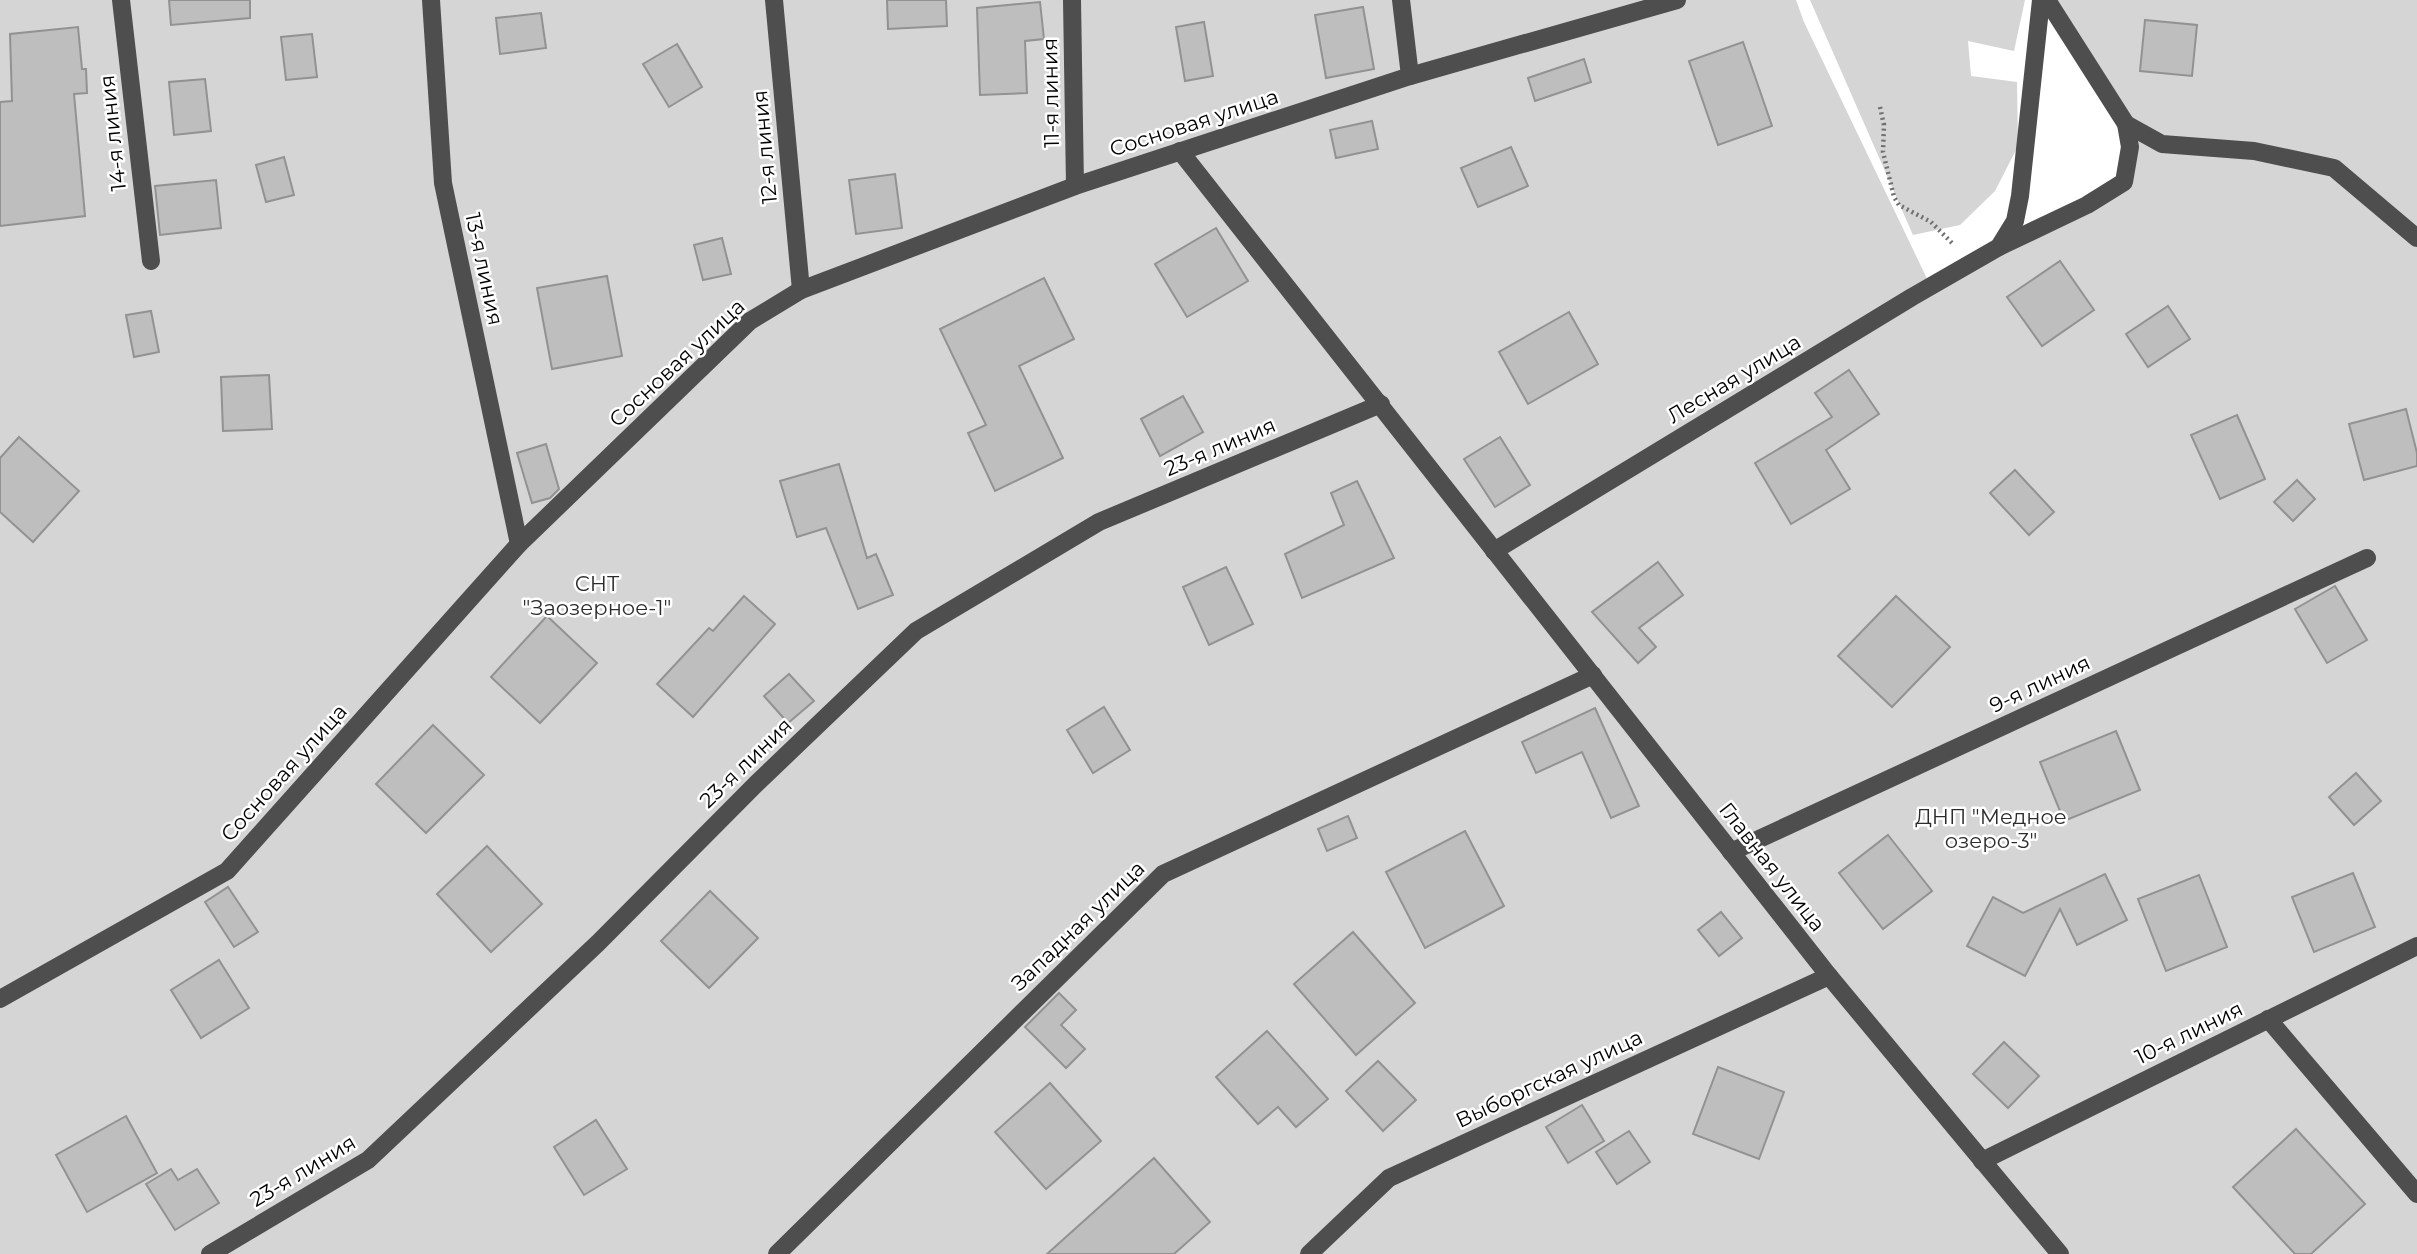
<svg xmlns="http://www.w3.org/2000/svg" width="2417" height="1254" font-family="Montserrat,sans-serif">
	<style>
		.green { fill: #d5d5d5 }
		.building { fill: #bebebe; stroke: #929292; stroke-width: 2 }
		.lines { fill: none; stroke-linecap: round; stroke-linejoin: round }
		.path { stroke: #707070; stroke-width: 4.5; stroke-dasharray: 2 3.5; stroke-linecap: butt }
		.minor { stroke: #4e4e4e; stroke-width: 18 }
		.labels { text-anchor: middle; stroke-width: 5; stroke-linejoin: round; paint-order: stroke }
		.street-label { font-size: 21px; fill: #000; stroke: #fff }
		.park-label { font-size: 21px; fill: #2c2c2c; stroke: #fff }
	</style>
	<rect width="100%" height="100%" fill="#fff"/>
	<g class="green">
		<path d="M0 0H1796L1804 22 1931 287 2124 182 2130 147 2048 0H2417V1254H0Z"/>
		<path d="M1810 0H2025L2014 51 1968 41 1971 76 2017 82 2018 146 1995 191 1960 225 1913 235Z"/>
	</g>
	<g class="building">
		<path d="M169 0H250V18L171 25Z"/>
		<path d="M887 0H946L947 26 888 29Z"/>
		<path d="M1040 2 1044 39 1025 41 1027 93 980 95 977 8Z"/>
		<path d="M1363 7 1374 69 1326 78 1315 15Z"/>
		<path d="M541 13 546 48 500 54 496 18Z"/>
		<path d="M2145 20 2197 25 2192 76 2140 71Z"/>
		<path d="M1204 22 1213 76 1185 81 1176 27Z"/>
		<path d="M78 27 82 69H86L87 93 74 94 85 216 0 226V102L12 101 10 34Z"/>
		<path d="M312 34 317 77 286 80 281 37Z"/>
		<path d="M1743 42 1772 126 1718 145 1689 61Z"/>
		<path d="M677 44 702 87 669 107 643 64Z"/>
		<path d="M1584 59 1591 82 1535 101 1528 78Z"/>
		<path d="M205 79 211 131 174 135 169 82Z"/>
		<path d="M1372 121 1378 149 1336 158 1330 130Z"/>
		<path d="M1511 147 1528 186 1478 207 1461 168Z"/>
		<path d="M284 157 294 195 266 202 256 165Z"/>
		<path d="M895 174 902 228 856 234 849 180Z"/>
		<path d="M216 180 221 228 160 235 155 186Z"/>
		<path d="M1216 228 1248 281 1187 317 1155 264Z"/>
		<path d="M722 238 731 274 703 280 694 245Z"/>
		<path d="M2060 261 2094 310 2042 346 2007 297Z"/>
		<path d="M607 276 622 356 552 369 537 288Z"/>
		<path d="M1044 278 1074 339 1019 366 1063 458 995 491 968 433 986 425 940 329Z"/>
		<path d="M2168 306 2190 339 2148 367 2126 334Z"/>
		<path d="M151 311 159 352 134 357 126 315Z"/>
		<path d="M1569 312 1598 364 1528 404 1499 352Z"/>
		<path d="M1849 370 1879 414 1826 450 1850 489 1791 524 1755 463 1832 417 1815 393Z"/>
		<path d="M269 375 272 429 223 431 221 377Z"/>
		<path d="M1183 396 1203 432 1160 456 1141 419Z"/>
		<path d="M2406 409 2417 453V466L2364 480 2349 424Z"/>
		<path d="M2237 415 2265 479 2220 499 2191 435Z"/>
		<path d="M19 437 79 491 33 542 0 512V458Z"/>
		<path d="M1500 437 1530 485 1495 507 1464 459Z"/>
		<path d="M546 444 559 489 550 498 532 503 517 453Z"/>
		<path d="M839 464 867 558 876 554 893 595 858 609 826 528 797 537 780 481Z"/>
		<path d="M2015 470 2054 512 2029 535 1990 493Z"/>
		<path d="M2297 480 2315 499 2293 521 2274 502Z"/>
		<path d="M1357 481 1394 558 1302 598 1285 554 1344 525 1331 493Z"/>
		<path d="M1658 562 1683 595 1639 628 1656 647 1638 663 1592 612Z"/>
		<path d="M1226 567 1253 624 1209 645 1183 587Z"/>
		<path d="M2335 586 2367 640 2327 663 2295 609Z"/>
		<path d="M744 596 775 624 693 717 657 684 709 628 713 631Z"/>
		<path d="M1896 596 1950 647 1892 707 1838 656Z"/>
		<path d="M547 616 597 663 540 723 491 677Z"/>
		<path d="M789 674 814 701 788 723 764 696Z"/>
		<path d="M1104 707 1130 750 1093 773 1067 730Z"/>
		<path d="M1595 708 1639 806 1611 818 1582 752 1536 773 1522 742Z"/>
		<path d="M433 725 484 775 426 833 376 784Z"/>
		<path d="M2116 731 2140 790 2064 821 2040 762Z"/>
		<path d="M2356 773 2381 801 2354 825 2329 797Z"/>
		<path d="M1348 816 1357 838 1327 851 1318 829Z"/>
		<path d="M1465 831 1504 906 1425 948 1386 872Z"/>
		<path d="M1888 835 1932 891 1883 929 1839 873Z"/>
		<path d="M487 846 542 904 491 952 437 894Z"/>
		<path d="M2353 873 2375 927 2314 952 2292 897Z"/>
		<path d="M2105 874 2127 920 2077 945 2060 909 2025 976 1967 946 1993 897 2023 913Z"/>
		<path d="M2199 875 2227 947 2166 971 2138 899Z"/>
		<path d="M228 887 258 932 234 947 205 902Z"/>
		<path d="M710 891 758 938 709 988 661 941Z"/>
		<path d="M1721 912 1742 938 1719 956 1698 930Z"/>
		<path d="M1353 932 1415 1003 1356 1055 1294 984Z"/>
		<path d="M219 960 249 1008 201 1038 171 990Z"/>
		<path d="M1059 993 1076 1010 1061 1025 1085 1049 1066 1068 1025 1027Z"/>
		<path d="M1267 1031 1328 1099 1296 1127 1278 1107 1258 1124 1216 1077Z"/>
		<path d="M2004 1042 2039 1076 2008 1108 1973 1074Z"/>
		<path d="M1378 1061 1416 1100 1383 1131 1346 1091Z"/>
		<path d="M1718 1067 1784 1092 1759 1159 1693 1134Z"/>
		<path d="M1050 1083 1101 1141 1046 1189 995 1132Z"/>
		<path d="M1582 1105 1604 1141 1568 1163 1546 1127Z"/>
		<path d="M126 1116 157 1173 87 1212 56 1155Z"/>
		<path d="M596 1120 627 1169 584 1195 554 1147Z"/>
		<path d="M2296 1129 2365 1204 2311 1254H2295L2233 1187Z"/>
		<path d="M1629 1131 1650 1162 1617 1184 1596 1152Z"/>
		<path d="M1154 1158 1210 1222 1174 1254H1047Z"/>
		<path d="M171 1169 178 1180 197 1169 219 1203 175 1230 146 1184Z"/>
	</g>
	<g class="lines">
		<path class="path" d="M1880 107 1884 125 1883 152 1894 197 1899 205 1931 222 1954 245"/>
		<g class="minor">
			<path d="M121 0 151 261"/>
			<path d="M431 0 443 183 519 544"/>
			<path d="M774 0 801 290"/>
			<path d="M1072 0 1075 186"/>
			<path d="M1401 0 1410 76"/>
			<path d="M2126 124 2162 144 2254 151 2334 168 2417 238"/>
			<path d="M1180 151 1829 976 2060 1254"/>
			<path d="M1999 247 2087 205 2124 182 2130 147 2126 124 2047 0"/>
			<path d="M1494 551 1912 297 1999 247 2015 221 2020 196 2041 0"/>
			<path d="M1731 852 2367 558"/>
			<path d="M0 999 227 871 519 544 750 321 801 290 1075 186 1410 76 1677 0"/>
			<path d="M2268 1019 2417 1194"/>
			<path d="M1982 1161 2417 946"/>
			<path d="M210 1254 368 1160 598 943 756 784 916 631 1099 522 1381 404"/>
			<path d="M777 1254 1163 874 1593 675"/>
			<path d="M1309 1254 1389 1178 1829 976"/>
		</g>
	</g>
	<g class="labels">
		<g class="street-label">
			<text transform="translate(1051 93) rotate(-91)" y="7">11-я линия</text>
			<text transform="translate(1194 123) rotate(-18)" y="7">Сосновая улица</text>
			<text transform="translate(113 133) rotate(-96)" y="7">14-я линия</text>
			<text transform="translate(765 147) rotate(-95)" y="7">12-я линия</text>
			<text transform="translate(484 269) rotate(78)" y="7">13-я линия</text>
			<text transform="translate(677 363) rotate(-43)" y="7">Сосновая улица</text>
			<text transform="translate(1734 379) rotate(-31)" y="7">Лесная улица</text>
			<text transform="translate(1220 447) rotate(-23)" y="7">23-я линия</text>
			<text transform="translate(2040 684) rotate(-25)" y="7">9-я линия</text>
			<text transform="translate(746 763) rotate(-44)" y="7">23-я линия</text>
			<text transform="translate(284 773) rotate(-48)" y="7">Сосновая улица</text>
			<text transform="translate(1772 867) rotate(52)" y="7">Главная улица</text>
			<text transform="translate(1078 926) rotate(-44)" y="7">Западная улица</text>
			<text transform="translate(2189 1033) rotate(-26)" y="7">10-я линия</text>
			<text transform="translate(1549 1079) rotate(-25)" y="7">Выборгская улица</text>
			<text transform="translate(303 1171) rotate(-31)" y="7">23-я линия</text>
		</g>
		<g class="park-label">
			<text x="597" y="591">СНТ<tspan x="597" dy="24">"Заозерное-1"</tspan></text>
			<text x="1991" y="824">ДНП "Медное<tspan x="1991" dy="24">озеро-3"</tspan></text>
		</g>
	</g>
</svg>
